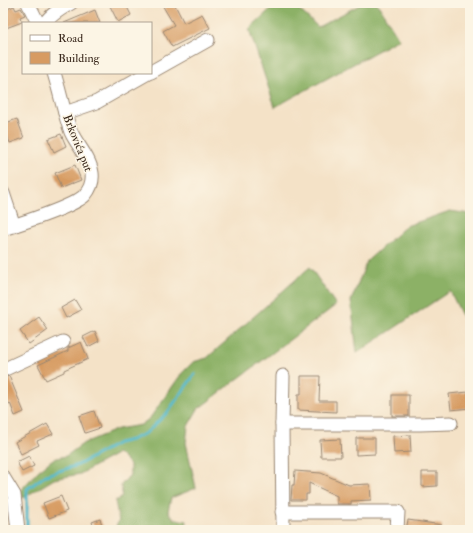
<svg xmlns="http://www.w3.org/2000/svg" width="473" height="533" font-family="'IM FELL Double Pica',serif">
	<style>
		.forest { fill: #8cb166; stroke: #646e42 }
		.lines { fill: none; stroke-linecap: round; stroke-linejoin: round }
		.stream { stroke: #4eb8cc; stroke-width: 3 }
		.building { fill: #d79b62 }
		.minor-casing { stroke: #988672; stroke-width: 15 }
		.minor { stroke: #fff; stroke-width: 13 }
		.labels { text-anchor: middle; stroke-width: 3; stroke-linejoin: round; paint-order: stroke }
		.street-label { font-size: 12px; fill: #3b2a1e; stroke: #fcf5e5 }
	</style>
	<rect width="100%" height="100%" fill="#fcf5e5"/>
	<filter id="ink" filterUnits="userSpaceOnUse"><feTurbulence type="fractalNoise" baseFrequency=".025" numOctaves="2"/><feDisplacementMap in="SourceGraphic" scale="8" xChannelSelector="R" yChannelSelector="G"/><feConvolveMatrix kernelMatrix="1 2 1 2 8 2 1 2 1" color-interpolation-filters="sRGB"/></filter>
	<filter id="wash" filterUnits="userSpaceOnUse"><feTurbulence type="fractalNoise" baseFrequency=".012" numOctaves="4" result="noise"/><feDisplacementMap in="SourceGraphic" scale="16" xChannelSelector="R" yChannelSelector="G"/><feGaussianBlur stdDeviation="0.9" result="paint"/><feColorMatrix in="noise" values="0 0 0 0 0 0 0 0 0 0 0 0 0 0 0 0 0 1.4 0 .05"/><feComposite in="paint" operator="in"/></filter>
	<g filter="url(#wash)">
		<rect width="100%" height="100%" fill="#f4e2c7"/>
		<g class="forest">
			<path d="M277 3H292L318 27 363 3H377L399 39 275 107 249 29Z"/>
			<path d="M450 211 470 214V332L450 291 357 353 351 301 367 261 406 226Z"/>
			<path d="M310 267 336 305 198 409 188 426 186 443 196 488 171 498 168 511 174 519 187 521 186 530H114L119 521 115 501 122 497 121 485 130 475V465L118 453 80 474 54 479 23 498 20 491 38 471 53 459 66 456 84 443 118 429 141 425 150 418 182 373 193 362 207 358Z"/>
		</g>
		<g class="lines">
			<path class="stream" d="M27 530V489L46 475 78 465 118 443 131 440 146 433 167 413 195 374"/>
		</g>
		<g id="blocks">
			<g class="building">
				<path d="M116 3H125L131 15 118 22 110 6Z"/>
				<path d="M161 3H174L184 23 202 14 210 28 172 47 163 31 174 25Z"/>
				<path d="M14 6 16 10 21 8 25 15 20 17 22 22 6 28 3 22V11Z"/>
				<path d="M95 10 100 23H64Z"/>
				<path d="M17 119 24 138 10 143 3 124Z"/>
				<path d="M61 134 66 146 54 152 48 139Z"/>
				<path d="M75 165 81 180 61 188 55 173Z"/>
				<path d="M75 300 81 310 66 318 61 308Z"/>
				<path d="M39 317 48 330 29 344 20 331Z"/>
				<path d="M95 331 99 341 88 347 83 337Z"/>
				<path d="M81 342 88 359 64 370V372L46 380 38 365 68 351V348Z"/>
				<path d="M9 376 24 412 15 416 10 403 3 407V392L5 391 3 385V378Z"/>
				<path d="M301 376H320L319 401H336V412L298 410V394H301Z"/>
				<path d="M468 392 470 408 451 410 449 394Z"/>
				<rect x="392" y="395" width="17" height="21"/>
				<path d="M94 411 100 428 85 433 79 416Z"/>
				<path d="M47 424 53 434 37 441 39 445 21 454 15 442Z"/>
				<path d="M410 435 411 452 394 453 393 436Z"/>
				<path d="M356 438H375V454L356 455Z"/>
				<path d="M340 439 341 457H321L320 440Z"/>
				<path d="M29 456 34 466 22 472 17 462Z"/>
				<path d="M295 471 321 473 349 485 370 484 371 500 351 501V504H337V496L309 483V494H306V500H291L292 485H294Z"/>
				<path d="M422 472H437V486L422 487Z"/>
				<path d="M61 496 67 511 49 518 43 503Z"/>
				<path d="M100 519 103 527 95 530 92 522Z"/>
				<path d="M408 520 442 525 441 530H406Z"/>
			</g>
		</g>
	</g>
	<g filter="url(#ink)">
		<use href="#blocks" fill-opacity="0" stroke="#988672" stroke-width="1"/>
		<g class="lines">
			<defs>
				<g id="minor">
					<path d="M28 3 38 23"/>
					<path d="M45 23C51 14 62 8 71 3"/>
					<path d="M151 72 208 40"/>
					<path d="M65 113 97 102 148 73"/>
					<path d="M3 193 14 226"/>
					<path d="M3 229C19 224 75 206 85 195 90 189 93 181 92 173 90 158 77 145 71 132 64 113 60 92 54 73"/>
					<path d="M3 370 63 342"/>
					<path d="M282 424H420L451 423"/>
					<path d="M3 477 14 495 18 530"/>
					<path d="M282 512H398L397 530"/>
					<path d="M283 530 282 424 283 376"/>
				</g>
			</defs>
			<use href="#minor" class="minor-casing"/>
			<use href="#minor" class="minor"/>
		</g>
	</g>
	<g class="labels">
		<g class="street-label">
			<text transform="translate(78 143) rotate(68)" y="4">Brkovića put</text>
		</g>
	</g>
	<rect width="473" height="533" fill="none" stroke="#fcf5e5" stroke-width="16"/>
	<rect x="22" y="22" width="130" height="52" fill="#fcf5e5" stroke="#afa495"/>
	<rect x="30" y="35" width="20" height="6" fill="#ffffff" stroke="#afa495"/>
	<text x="58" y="42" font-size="12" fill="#3b2a1e">Road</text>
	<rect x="30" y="52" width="20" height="12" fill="#d79b62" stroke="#afa495"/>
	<text x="58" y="62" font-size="12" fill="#3b2a1e">Building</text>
</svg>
